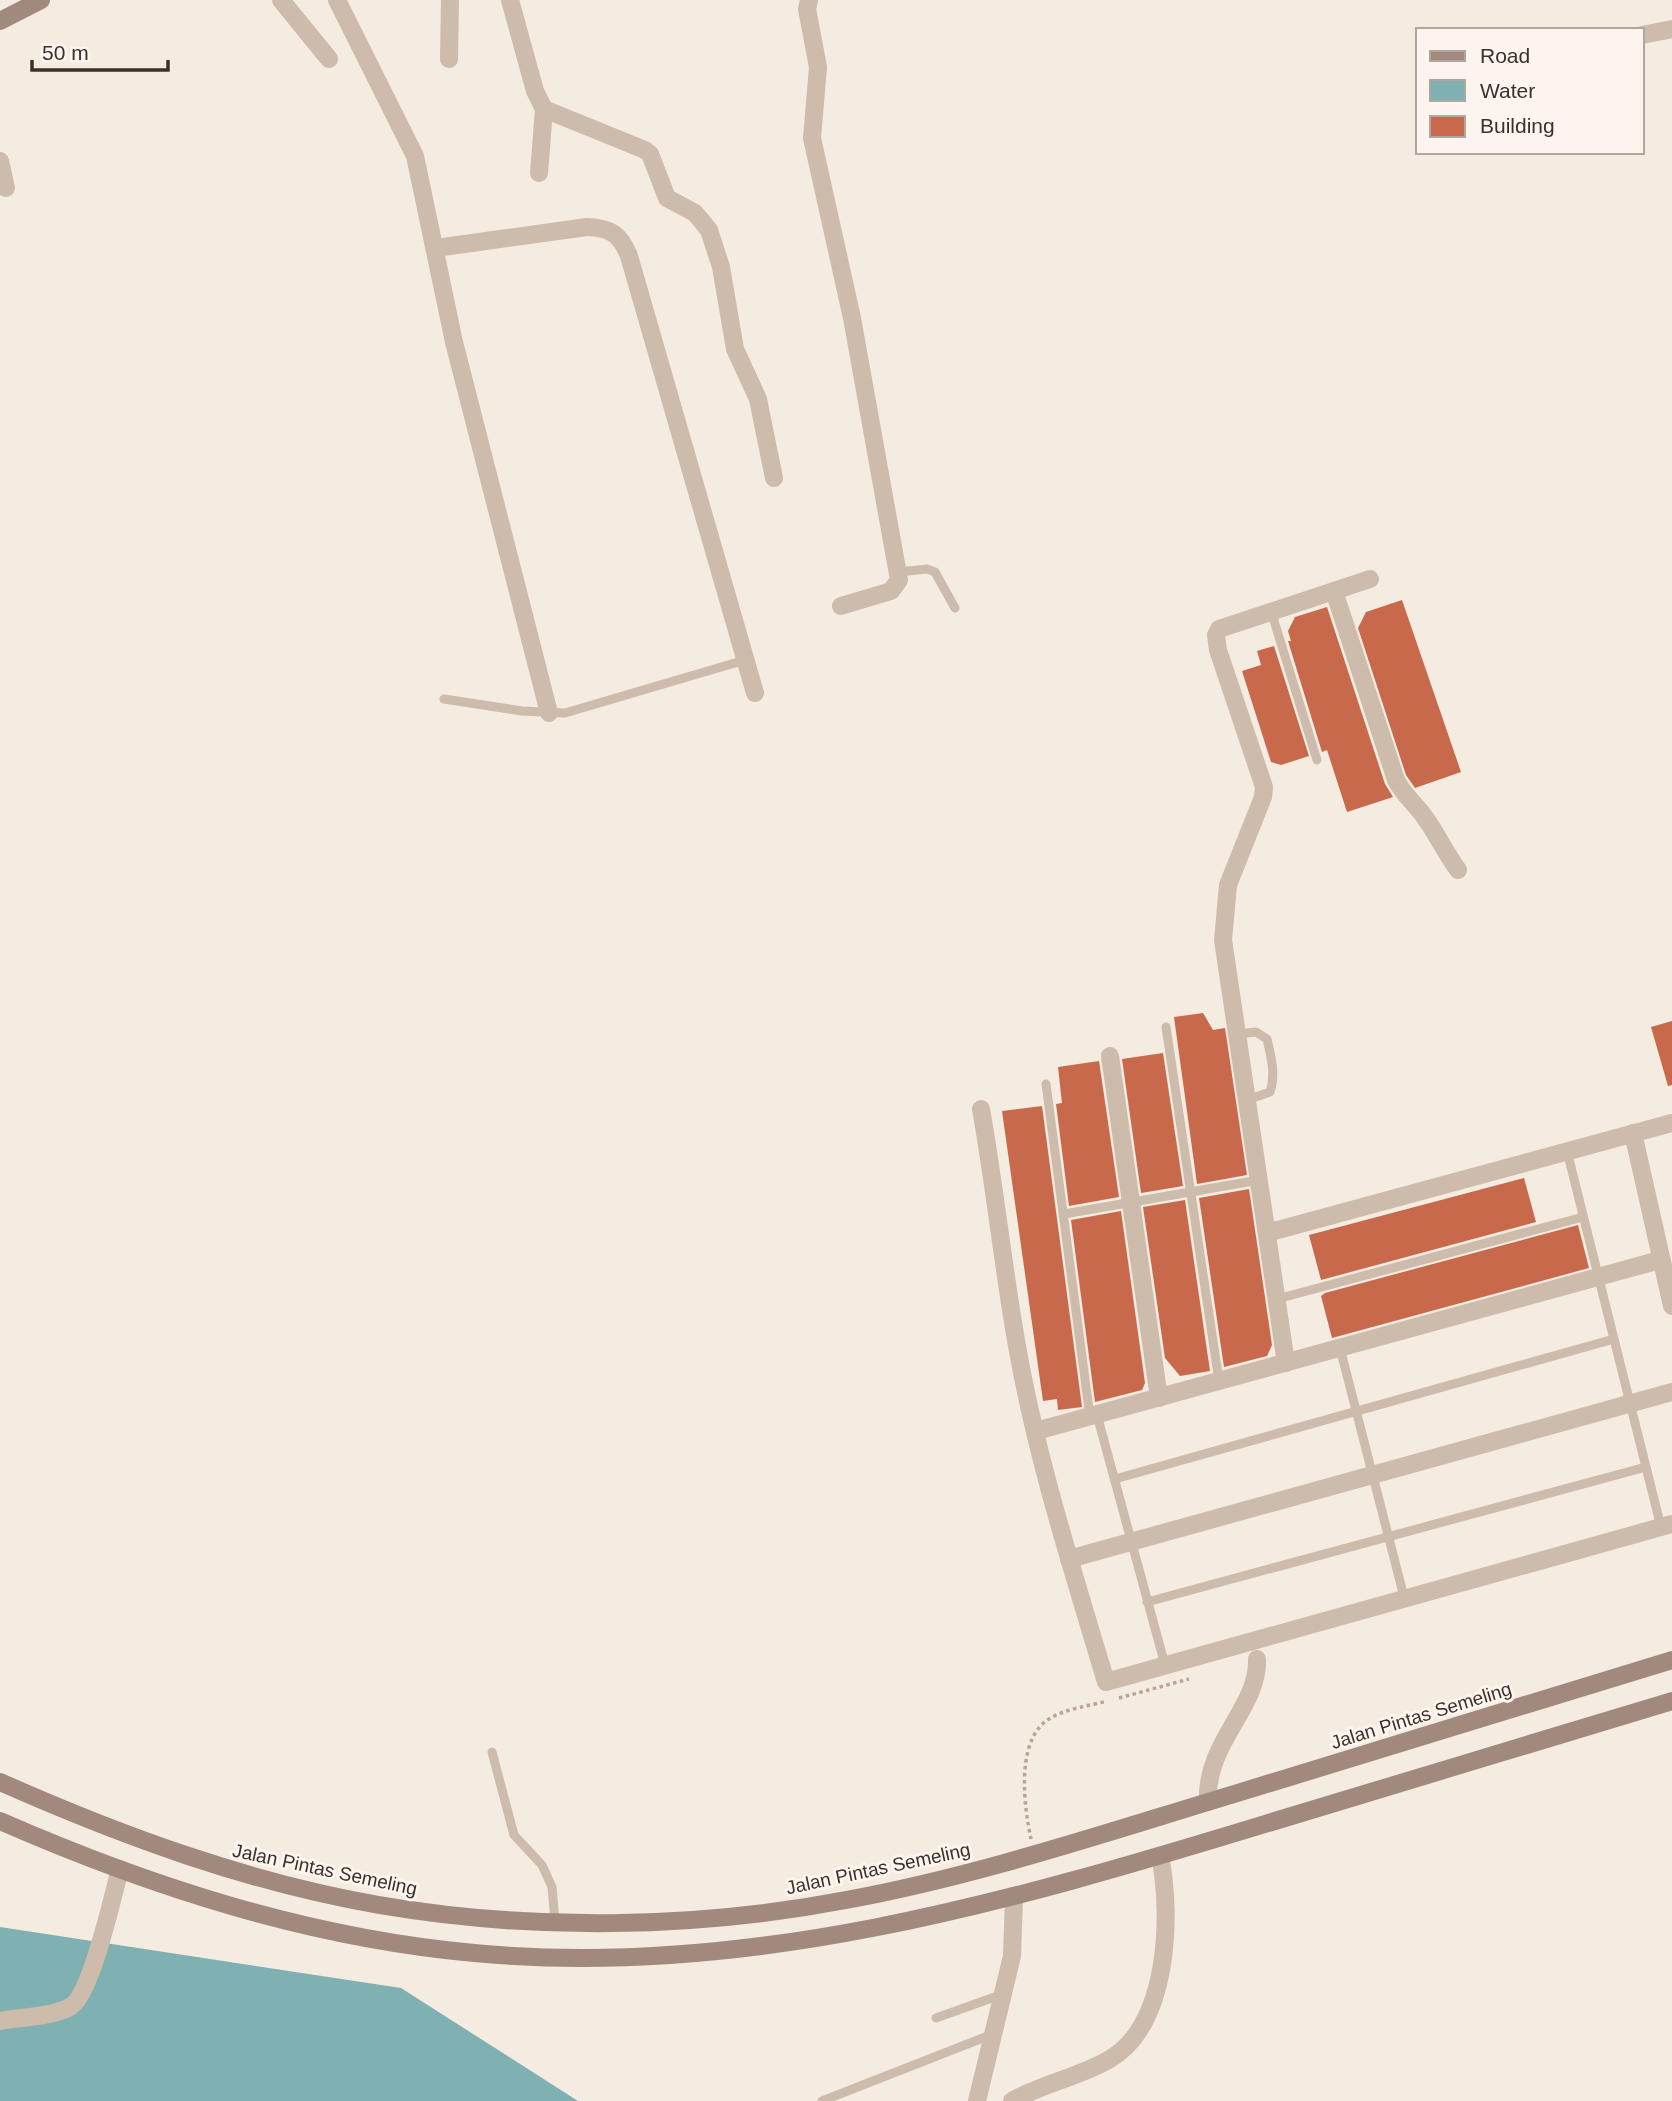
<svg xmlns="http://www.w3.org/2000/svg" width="1672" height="2101" font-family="Helvetica,sans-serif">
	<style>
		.water { fill: #7fb0b2 }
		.building { fill: #c8694b }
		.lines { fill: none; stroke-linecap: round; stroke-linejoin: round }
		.path { stroke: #b9a596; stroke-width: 3.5; stroke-dasharray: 3.5 3.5; stroke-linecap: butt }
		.service { stroke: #cdbbac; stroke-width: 9 }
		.minor { stroke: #cdbbac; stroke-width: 18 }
		.secondary { stroke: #a18a7d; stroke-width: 18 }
		.labels { text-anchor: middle; stroke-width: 6; stroke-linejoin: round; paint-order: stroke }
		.street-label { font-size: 19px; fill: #3b302b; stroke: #fbf5ee }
	</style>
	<rect width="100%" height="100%" fill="#f4ebe1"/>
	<path class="water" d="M0 1927 401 1988 578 2101H0Z"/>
	<g class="building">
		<path d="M1402 600 1461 772 1415 788 1406 775 1358 628 1366 612Z"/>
		<path d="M1327 607 1385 784 1393 797 1347 812 1327 750 1322 752 1288 641H1291L1288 631 1295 617Z"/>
		<path d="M1274 646 1309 756 1281 765 1271 762 1242 671 1261 665 1257 651Z"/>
		<path d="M1203 1013 1213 1030 1225 1028 1247 1175 1197 1184 1174 1017Z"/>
		<path d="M1672 1021V1085L1668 1086 1651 1027Z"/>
		<path d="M1163 1053 1183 1186 1141 1193 1122 1059Z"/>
		<path d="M1099 1061 1119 1197 1069 1206 1056 1104 1062 1103 1058 1067Z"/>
		<path d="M1042 1106 1082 1407 1058 1410 1057 1399 1043 1401 1002 1111Z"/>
		<path d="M1524 1178 1536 1222 1321 1280 1309 1235Z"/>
		<path d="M1249 1189 1272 1345 1267 1356 1224 1367 1199 1198Z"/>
		<path d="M1185 1200 1210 1371 1180 1376 1165 1358 1143 1207Z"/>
		<path d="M1121 1211 1145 1383 1142 1390 1095 1402 1071 1220Z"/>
		<path d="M1578 1225 1589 1268 1332 1338 1321 1296 1325 1293Z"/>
	</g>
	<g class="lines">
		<g class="path">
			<path d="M1119 1698 1189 1679"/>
			<path d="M1031 1839C1024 1807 1015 1740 1049 1719 1064 1709 1089 1706 1107 1701"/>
		</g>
		<g class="service">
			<path d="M898 572 927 569 935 572 955 608"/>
			<path d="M1271 611 1317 760"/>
			<path d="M444 699 522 711 565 713 745 660"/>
			<path d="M1166 1027 1219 1381"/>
			<path d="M1237 1034 1256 1032 1267 1039C1271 1056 1276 1075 1270 1092L1247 1100"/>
			<path d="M1046 1084 1090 1417"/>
			<path d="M1567 1151 1661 1527"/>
			<path d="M1064 1214 1259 1180"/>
			<path d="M1277 1299 1583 1217"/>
			<path d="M1340 1348 1404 1597"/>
			<path d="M1097 1415 1165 1665"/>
			<path d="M1115 1479 1614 1339"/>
			<path d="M1147 1602 1646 1467"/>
			<path d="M492 1752 514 1835 542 1865 552 1887 555 1921"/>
			<path d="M936 2018 1003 1994"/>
			<path d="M822 2101 993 2034"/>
		</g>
		<g class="minor">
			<path d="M281 0 329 59"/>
			<path d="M337 0 415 156 454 342 549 713"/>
			<path d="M510 0 535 91 544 109 645 150 650 154 667 198 695 213 709 230 721 267 735 349 758 399 774 478"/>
			<path d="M809 0 807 9 818 67 812 138 852 318 899 580 891 591 841 606"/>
			<path d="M1642 35 1672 29"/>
			<path d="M449 59 450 0"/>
			<path d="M0 161 6 188"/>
			<path d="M539 173 544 109"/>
			<path d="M436 248 587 227C611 228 620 234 629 256L755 693"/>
			<path d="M1334 591 1396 780C1404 796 1416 804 1426 819 1438 836 1445 852 1458 870"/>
			<path d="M1110 1056 1159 1398"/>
			<path d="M981 1109C995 1188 1003 1267 1017 1346 1037 1460 1073 1571 1106 1682L1672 1524"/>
			<path d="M1633 1133 1672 1306"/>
			<path d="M1267 1233 1672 1123"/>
			<path d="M1286 1363 1223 940 1228 885 1263 797 1264 787 1218 650 1216 635 1219 629 1370 579"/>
			<path d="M1036 1431 1660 1260"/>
			<path d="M1069 1559 1672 1392"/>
			<path d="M1208 1802C1205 1742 1259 1708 1257 1659"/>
			<path d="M0 2021C21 2017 51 2017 70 2007 91 1996 113 1895 120 1869"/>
			<path d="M977 2101 1012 1956 1014 1898"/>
			<path d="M1012 2101C1043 2083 1080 2077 1110 2059 1169 2024 1172 1915 1160 1856"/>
		</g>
		<g class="secondary">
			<path d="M0 21 41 0"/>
			<path d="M0 1782C122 1836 247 1882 379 1905 531 1931 695 1929 846 1900 977 1876 1105 1833 1231 1795 1378 1750 1525 1705 1672 1660"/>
			<path d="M0 1821C151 1887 309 1938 474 1953 745 1979 1009 1902 1265 1824 1401 1783 1536 1742 1672 1701"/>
		</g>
	</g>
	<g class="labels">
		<g class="street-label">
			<text transform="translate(1421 1715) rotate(-17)" y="7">Jalan Pintas Semeling</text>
			<text transform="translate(878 1868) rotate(-12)" y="7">Jalan Pintas Semeling</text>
			<text transform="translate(325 1869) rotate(12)" y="7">Jalan Pintas Semeling</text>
		</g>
	</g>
	<rect x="1416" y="28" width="228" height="126" fill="#fbf5ee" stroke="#aea6a0" stroke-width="2"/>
	<rect x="1430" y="51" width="35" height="10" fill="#a18a7d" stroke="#aea6a0" stroke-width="2"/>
	<text x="1480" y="63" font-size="21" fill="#3b302b">Road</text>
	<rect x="1430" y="80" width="35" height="21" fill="#7fb0b2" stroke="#aea6a0" stroke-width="2"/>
	<text x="1480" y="98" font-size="21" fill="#3b302b">Water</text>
	<rect x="1430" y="116" width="35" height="21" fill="#c8694b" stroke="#aea6a0" stroke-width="2"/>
	<text x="1480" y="133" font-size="21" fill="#3b302b">Building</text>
	<path d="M32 60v10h136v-10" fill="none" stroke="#3b302b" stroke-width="3.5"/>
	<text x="42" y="60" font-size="21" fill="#3b302b" stroke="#fbf5ee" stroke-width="5" paint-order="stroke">50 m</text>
</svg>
